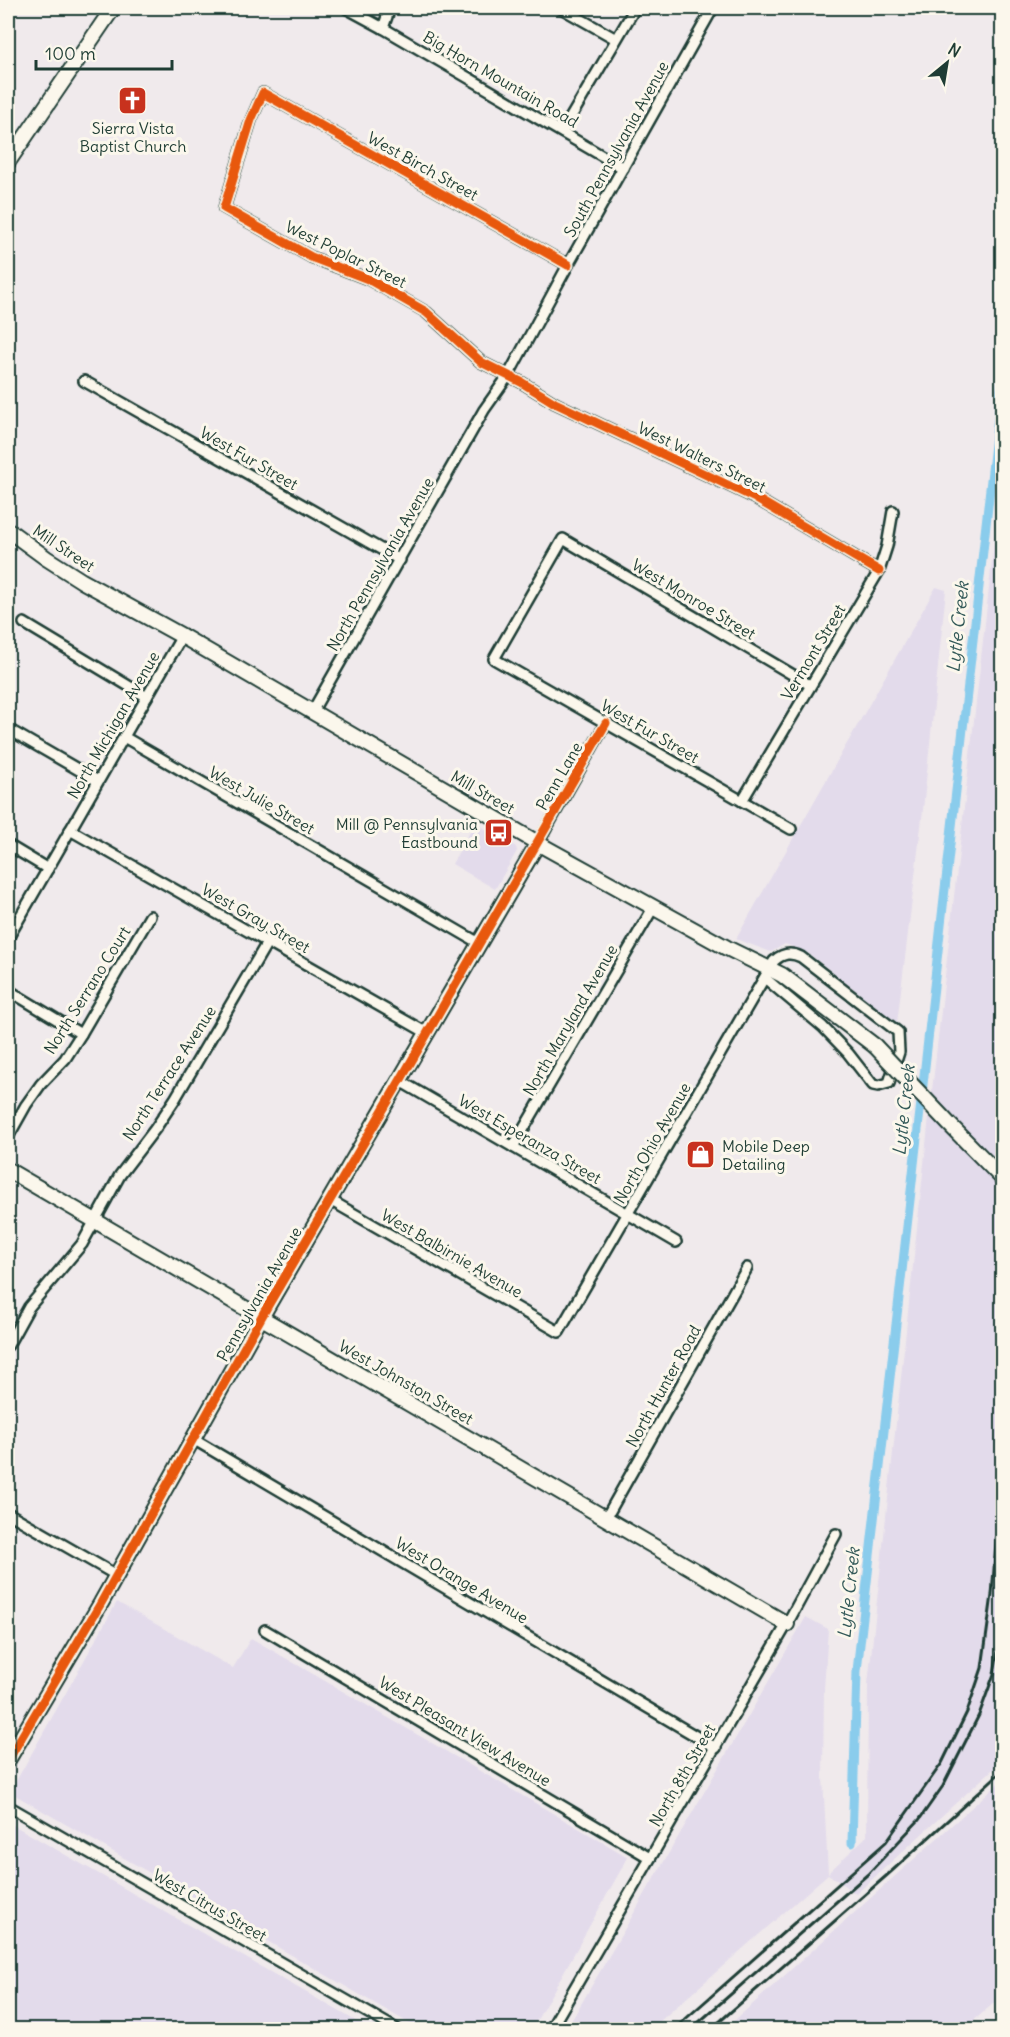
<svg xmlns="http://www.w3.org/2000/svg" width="1010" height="2037" font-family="Delius,sans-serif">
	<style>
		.built { fill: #e3dbeb }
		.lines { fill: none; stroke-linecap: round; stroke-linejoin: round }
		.canal { stroke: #8accec; stroke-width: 9 }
		.street-casing { stroke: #1f3d34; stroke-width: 14 }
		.secondary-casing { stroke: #1f3d34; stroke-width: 18 }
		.street { stroke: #fbf7ec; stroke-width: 9 }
		.secondary { stroke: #fbf7ec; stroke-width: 14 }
		.rail { stroke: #1f3d34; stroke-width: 3 }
		.secondary-bridge-casing { stroke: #1f3d34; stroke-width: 18; stroke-linecap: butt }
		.secondary-bridge { stroke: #fbf7ec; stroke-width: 14 }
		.cycleway-casing { stroke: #fbf7ec; stroke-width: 13 }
		.cycleway { stroke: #e8590c; stroke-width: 9 }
		.labels { text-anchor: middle; stroke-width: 6; stroke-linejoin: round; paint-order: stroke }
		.street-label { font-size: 16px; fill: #1f3d34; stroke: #fbf7ec }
		.poi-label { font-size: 16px; fill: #1f3d34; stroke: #fbf7ec }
		.water-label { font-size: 18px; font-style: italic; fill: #345a59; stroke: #fbf7ec }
	</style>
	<rect width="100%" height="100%" fill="#f0eaec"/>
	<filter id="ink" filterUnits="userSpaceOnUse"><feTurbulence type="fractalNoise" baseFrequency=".0167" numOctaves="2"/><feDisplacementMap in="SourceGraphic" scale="12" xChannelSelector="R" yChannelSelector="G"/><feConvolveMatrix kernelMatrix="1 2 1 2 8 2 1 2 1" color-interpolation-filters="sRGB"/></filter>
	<g filter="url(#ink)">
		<g class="built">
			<path d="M1002 473V1761L856 1894 828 1874 651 2029 566 2030 806 1617 828 1629 824 1689 823 1777 828 1873 867 1836 868 1684 928 1126Z"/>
			<path d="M936 587 946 590 923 810 897 1023 808 953 785 944 771 952 736 939Z"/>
			<path d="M475 823 516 847 517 851 495 889 452 864Z"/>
			<path d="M117 1602 233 1668 251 1638 628 1857 532 2029H419L10 1792Z"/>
			<path d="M1002 1780V1996L964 2029H725Z"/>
			<path d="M8 1822 370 2029H8Z"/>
		</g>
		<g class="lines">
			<path class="canal" d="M852 1843 857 1671 1002 382"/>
			<defs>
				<g id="street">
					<path d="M346 8 383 28"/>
					<path d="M390 8 383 28 623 168"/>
					<path d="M561 8 616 39"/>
					<path d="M562 132 635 8"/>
					<path d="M568 265 263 93 251 120 224 208 311 257 368 279 426 312 481 362 521 382 555 403 755 498 879 571"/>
					<path d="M84 381 400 560"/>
					<path d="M24 623 147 697"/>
					<path d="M312 712 484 410 508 376 568 265 713 8"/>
					<path d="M8 729 98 781"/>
					<path d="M124 737 479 943"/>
					<path d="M742 801 879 571 887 546 893 511"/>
					<path d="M791 829 494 659 563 539 810 685"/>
					<path d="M70 830 427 1033"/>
					<path d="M538 843 606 723"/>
					<path d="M8 845 48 869"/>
					<path d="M8 938 182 636"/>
					<path d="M8 990 81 1034"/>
					<path d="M400 1081 676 1242"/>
					<path d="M8 1137 26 1105 41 1084 65 1059 81 1034 150 916"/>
					<path d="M513 1147 653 908"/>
					<path d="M330 1200 559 1332 774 961C783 953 791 952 801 957L898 1032 899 1052 889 1083 878 1086 873 1085 848 1053 823 1027 766 979"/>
					<path d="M8 1345 29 1307 82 1244 120 1175 155 1129 175 1099 268 941"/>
					<path d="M193 1439 716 1748"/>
					<path d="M8 1513 116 1575"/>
					<path d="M606 1518 747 1268"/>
					<path d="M265 1630 650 1858"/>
					<path d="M8 1806 398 2030"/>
					<path d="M550 2030 787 1624 836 1534"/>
				</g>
				<g id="secondary">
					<path d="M8 162 113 8"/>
					<path d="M8 530 46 558 82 581 182 636 548 849 727 948 782 975 875 1046"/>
					<path d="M8 1170 787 1624"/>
					<path d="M8 1760 101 1603 267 1307 538 843"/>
				</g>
			</defs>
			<use href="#street" class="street-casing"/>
			<use href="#secondary" class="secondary-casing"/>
			<use href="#street" class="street"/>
			<use href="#secondary" class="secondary"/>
			<g class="rail">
				<path d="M673 2030 886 1842 942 1763 967 1712 982 1668 992 1595 1002 1463"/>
				<path d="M690 2030 868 1874 919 1820 943 1786 979 1715 994 1674 1002 1626"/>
				<path d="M710 2030 893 1870 1002 1771"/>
			</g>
			<defs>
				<path id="secondary-bridge" d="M875 1046 949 1124 1002 1178"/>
			</defs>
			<use href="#secondary-bridge" class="secondary-bridge-casing"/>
			<use href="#secondary-bridge" class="secondary-bridge"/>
			<defs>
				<g id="cycleway">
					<path d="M568 265 263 93 251 120 224 208 311 257 368 279 426 312 481 362 521 382 555 403 755 498 879 571"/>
					<path d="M8 1760 101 1603 267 1307 400 1081 606 723"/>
				</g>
			</defs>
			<use href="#cycleway" class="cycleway-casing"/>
			<use href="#cycleway" class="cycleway"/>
		</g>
	</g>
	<defs>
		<symbol id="church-square" viewBox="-11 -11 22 22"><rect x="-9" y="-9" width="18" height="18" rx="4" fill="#c8321e" stroke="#fbf7ec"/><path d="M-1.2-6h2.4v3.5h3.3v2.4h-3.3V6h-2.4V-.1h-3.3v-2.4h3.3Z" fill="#fff"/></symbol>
		<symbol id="bus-square" viewBox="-11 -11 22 22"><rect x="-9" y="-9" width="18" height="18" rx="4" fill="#c8321e" stroke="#fbf7ec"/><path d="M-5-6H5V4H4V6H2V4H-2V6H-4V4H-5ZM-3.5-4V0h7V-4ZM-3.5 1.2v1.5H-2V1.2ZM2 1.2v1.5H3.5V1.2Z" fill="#fff"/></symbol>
		<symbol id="shop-square" viewBox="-11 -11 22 22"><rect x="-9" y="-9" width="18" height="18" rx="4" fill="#c8321e" stroke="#fbf7ec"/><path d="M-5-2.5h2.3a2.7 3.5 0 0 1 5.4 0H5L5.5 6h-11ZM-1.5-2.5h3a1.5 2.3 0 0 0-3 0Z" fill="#fff"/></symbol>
	</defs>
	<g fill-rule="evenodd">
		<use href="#church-square" x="116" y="84" width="33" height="33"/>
		<use href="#bus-square" x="482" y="816" width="33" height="33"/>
		<use href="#shop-square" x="684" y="1138" width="33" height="33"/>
	</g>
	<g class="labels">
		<g class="street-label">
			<text transform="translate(501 79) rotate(30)" y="6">Big Horn Mountain Road</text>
			<text transform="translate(616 149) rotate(-61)" y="6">South Pennsylvania Avenue</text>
			<text transform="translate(423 166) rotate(29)" y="6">West Birch Street</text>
			<text transform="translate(346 254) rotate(26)" y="6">West Poplar Street</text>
			<text transform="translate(702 457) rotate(26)" y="6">West Walters Street</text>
			<text transform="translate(249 458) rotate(30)" y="6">West Fur Street</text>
			<text transform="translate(64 548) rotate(34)" y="6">Mill Street</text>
			<text transform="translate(380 564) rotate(-60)" y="6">North Pennsylvania Avenue</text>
			<text transform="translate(694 599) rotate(31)" y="6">West Monroe Street</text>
			<text transform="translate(813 652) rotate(-59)" y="6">Vermont Street</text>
			<text transform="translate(113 725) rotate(-60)" y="6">North Michigan Avenue</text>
			<text transform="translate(650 731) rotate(30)" y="6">West Fur Street</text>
			<text transform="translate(559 776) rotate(-60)" y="6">Penn Lane</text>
			<text transform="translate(483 792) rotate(30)" y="6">Mill Street</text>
			<text transform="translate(262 800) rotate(30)" y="6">West Julie Street</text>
			<text transform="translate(256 918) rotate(30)" y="6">West Gray Street</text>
			<text transform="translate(87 990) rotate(-58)" y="6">North Serrano Court</text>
			<text transform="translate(570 1020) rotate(-60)" y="6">North Maryland Avenue</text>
			<text transform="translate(169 1073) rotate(-57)" y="6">North Terrace Avenue</text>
			<text transform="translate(530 1139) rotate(30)" y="6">West Esperanza Street</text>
			<text transform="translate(652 1143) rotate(-60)" y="6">North Ohio Avenue</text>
			<text transform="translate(452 1253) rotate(30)" y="6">West Balbirnie Avenue</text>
			<text transform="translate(259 1294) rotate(-60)" y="6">Pennsylvania Avenue</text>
			<text transform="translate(406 1382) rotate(30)" y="6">West Johnston Street</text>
			<text transform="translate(663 1386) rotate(-61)" y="6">North Hunter Road</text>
			<text transform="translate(462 1580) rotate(31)" y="6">West Orange Avenue</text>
			<text transform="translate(465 1731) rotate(31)" y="6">West Pleasant View Avenue</text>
			<text transform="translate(682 1775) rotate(-60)" y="6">North 8th Street</text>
			<text transform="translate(210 1905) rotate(30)" y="6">West Citrus Street</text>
		</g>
		<g class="poi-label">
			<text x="133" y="134">Sierra Vista<tspan x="133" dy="18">Baptist Church</tspan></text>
			<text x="478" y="830" text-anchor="end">Mill @ Pennsylvania<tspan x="478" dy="18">Eastbound</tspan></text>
			<text x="722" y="1152" text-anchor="start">Mobile Deep<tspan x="722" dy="18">Detailing</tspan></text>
		</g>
		<g class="water-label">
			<text transform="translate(958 627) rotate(-84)" y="6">Lytle Creek</text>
			<text transform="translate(904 1110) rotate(-84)" y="6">Lytle Creek</text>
			<text transform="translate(849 1593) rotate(-84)" y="6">Lytle Creek</text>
		</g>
	</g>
	<rect width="1010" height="2037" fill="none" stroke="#fbf7ec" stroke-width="30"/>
	<rect x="15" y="15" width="980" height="2007" fill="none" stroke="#1f3d34" stroke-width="2" filter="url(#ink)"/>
	<g transform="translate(947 63) rotate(30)" stroke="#fbf7ec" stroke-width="4.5" paint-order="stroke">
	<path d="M0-4.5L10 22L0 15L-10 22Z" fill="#1f3d34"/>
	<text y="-9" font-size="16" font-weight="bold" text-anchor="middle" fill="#1f3d34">N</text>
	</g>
	<path d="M36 60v9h136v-9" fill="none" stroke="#1f3d34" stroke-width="3"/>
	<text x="45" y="60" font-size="18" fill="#1f3d34" stroke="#fbf7ec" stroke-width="4.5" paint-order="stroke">100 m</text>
</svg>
